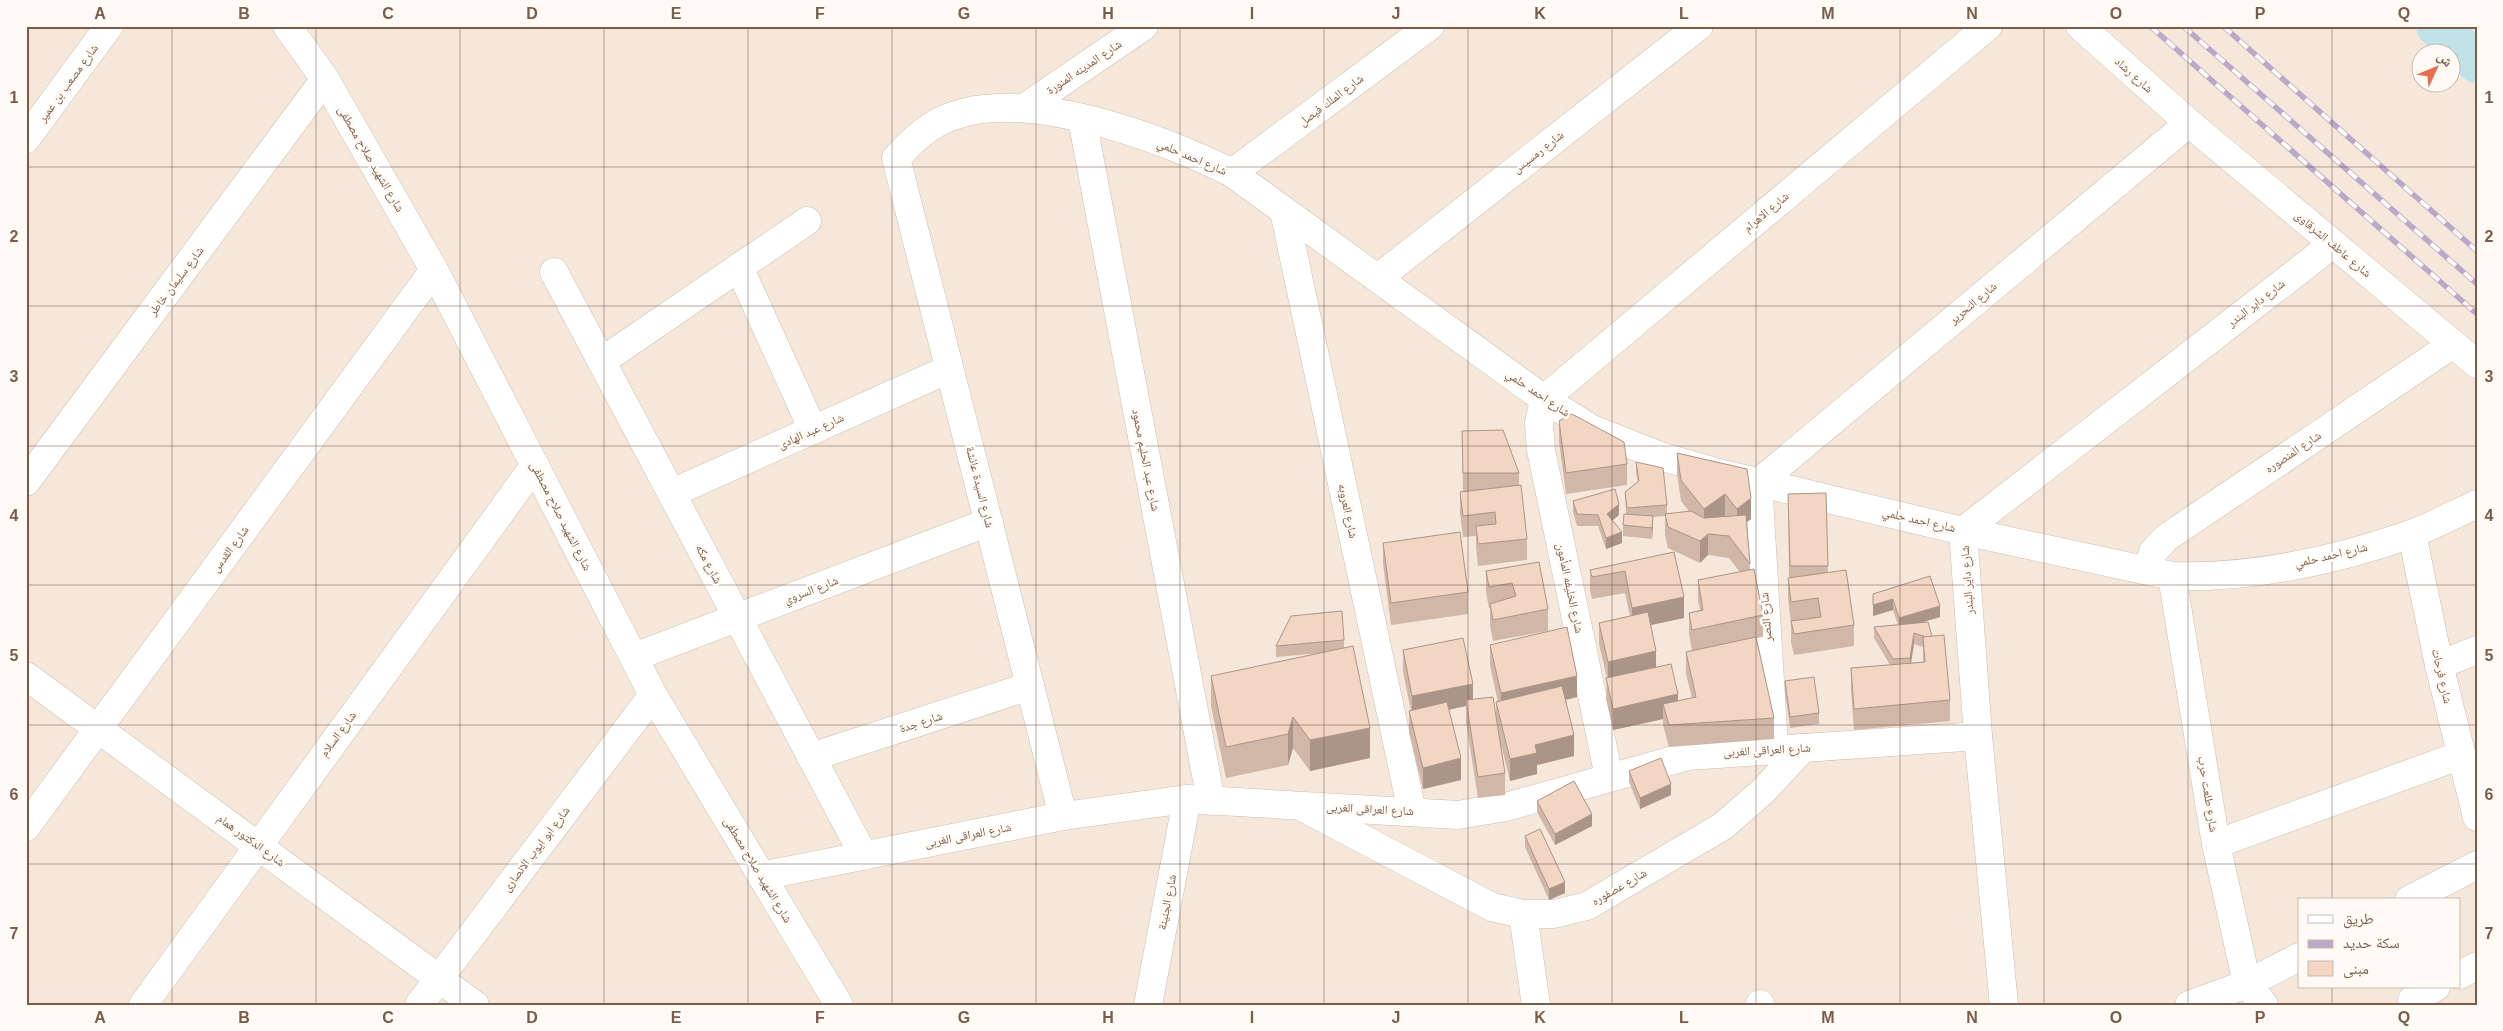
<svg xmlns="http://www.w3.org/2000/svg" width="2503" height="1031" font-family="Arial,'Noto Naskh Arabic',sans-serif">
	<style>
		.residential { fill: #f5e8da; fill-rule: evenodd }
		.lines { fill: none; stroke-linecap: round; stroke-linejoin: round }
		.canal { stroke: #bfe3e8; stroke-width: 42 }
		.street-casing { stroke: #d1beb0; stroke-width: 29 }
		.secondary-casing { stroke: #d6c0b0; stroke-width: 29 }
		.street { stroke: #fff; stroke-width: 28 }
		.secondary { stroke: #fff; stroke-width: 28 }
		.rail-casing { stroke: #b9a8c9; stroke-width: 5.5 }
		.rail { stroke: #fffaf3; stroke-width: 4; stroke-dasharray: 11; stroke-linecap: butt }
		.wall { fill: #d1b7a8; fill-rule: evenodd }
		.shaded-wall { fill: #aa9588 }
		.building { fill: #f3d5c3; stroke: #aa9588 }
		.grid { fill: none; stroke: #7a5c4d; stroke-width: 1; stroke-opacity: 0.55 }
		.labels { text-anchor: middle; stroke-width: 5; stroke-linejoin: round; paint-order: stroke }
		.street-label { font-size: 12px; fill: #7a5c4d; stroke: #fffaf3 }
		.neatline { fill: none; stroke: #7a5c4d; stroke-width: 2 }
		.grid-label { font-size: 16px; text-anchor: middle; font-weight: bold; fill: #7a5c4d }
	</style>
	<rect width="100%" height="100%" fill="#fdf6ec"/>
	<path class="residential" d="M26 26H2477V1005H26ZM2420 52H2450V82H2420ZM2299 900H2459V987H2299Z"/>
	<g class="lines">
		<path class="canal" d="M2437 26 2477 62"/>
		<defs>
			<g id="street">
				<path d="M1024 108 1144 26"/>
				<path d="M1082 119 1211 801"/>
				<path d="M26 139 109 26"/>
				<path d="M1232 173 1430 26"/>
				<path d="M1284 211 1412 812"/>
				<path d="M739 267 813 430"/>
				<path d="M554 272 864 856"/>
				<path d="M1378 278 1699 26"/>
				<path d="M602 361 807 221"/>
				<path d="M26 482 325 79"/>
				<path d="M672 493 949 369"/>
				<path d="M2412 534 2439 665 2477 817"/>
				<path d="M2148 570 2153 552 2166 538 2453 344"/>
				<path d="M2172 576 2216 844 2247 984 2264 1005"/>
				<path d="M634 657 989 522"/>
				<path d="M2439 665 2477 650"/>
				<path d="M26 676 475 1005"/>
				<path d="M1774 747 1758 483 2189 123"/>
				<path d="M811 757 1030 686"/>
				<path d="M1609 777 1541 450 1539 424 1544 399 1988 26"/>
				<path d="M1306 809 1492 907 1523 914H1554L1587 906 1723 826 1763 791 1803 748"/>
				<path d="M1063 816 896 158C912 141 928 125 950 117 1025 87 1163 138 1232 173L1544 399 1592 429 1660 456 1715 472 1963 531 2172 576C2250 579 2338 560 2411 534 2433 526 2455 514 2477 504"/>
				<path d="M26 827 434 270"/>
				<path d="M2216 844 2461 755"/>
				<path d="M761 876 1063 816 1187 799 1458 815 1506 807 1688 756 1978 736"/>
				<path d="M2409 900 2477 865"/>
				<path d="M1523 914 1536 1005"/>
				<path d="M2459 975 2477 966"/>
				<path d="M2412 1000 2436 987"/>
				<path d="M1760 1004V1005"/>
				<path d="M143 1005 535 465"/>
				<path d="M419 1005 653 695"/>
				<path d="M1148 1005 1187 799"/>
				<path d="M2004 1005 1978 736 1963 531 2333 244"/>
				<path d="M2189 1005 2247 984 2299 957"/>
			</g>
			<g id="secondary">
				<path d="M287 26 325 79 434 270 653 695 839 1005"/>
				<path d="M2080 26 2189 123 2477 364"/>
			</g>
		</defs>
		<use href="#street" class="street-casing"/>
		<use href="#secondary" class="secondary-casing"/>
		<use href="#street" class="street"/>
		<use href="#secondary" class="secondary"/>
		<defs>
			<g id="rail">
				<path d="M2150 26 2477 314"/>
				<path d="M2183 26 2477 284"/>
				<path d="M2223 26 2477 251"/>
			</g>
		</defs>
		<use href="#rail" class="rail-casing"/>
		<use href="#rail" class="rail"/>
	</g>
	<g class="wall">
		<path d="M1559 421 1627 464V485L1566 494 1559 442Z"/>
		<path d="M1462 431 1519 473V485L1527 539V560L1478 566 1476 547V536L1463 537 1460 514V492H1463Z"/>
		<path d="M1677 453 1747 469 1751 519 1747 522 1750 570 1763 615V637L1756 638 1774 718V739L1669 747 1663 725V719L1613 730 1606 699 1607 678 1599 644V623L1630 616 1625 593 1592 599 1590 591V570L1674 552 1684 618 1650 625 1656 667 1678 701 1692 698 1686 674V652L1692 651 1689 634V613L1700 610 1698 601V580L1740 572 1729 558 1708 555 1700 563 1668 548 1665 535V516L1653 517 1652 539 1623 536V525L1626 514 1625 492 1638 482 1636 473V462L1667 505V514L1689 511 1681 501 1677 474Z"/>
		<path d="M1826 493 1828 572 1854 625V646L1794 655 1791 642V623L1788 599V578H1789L1788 494Z"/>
		<path d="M1573 501 1619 515 1612 520 1622 543 1606 549 1598 526H1577L1573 512Z"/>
		<path d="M1383 543 1468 592V614L1391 625 1383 564Z"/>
		<path d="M1539 562 1548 609V631L1493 641 1490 625V608H1489L1486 592V571Z"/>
		<path d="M1930 576 1940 617 1922 622 1950 700V721L1854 730 1851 690V668L1890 665 1874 638V627L1898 625 1893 610 1873 616V594ZM1914 644 1923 647V662L1911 663Z"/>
		<path d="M1344 640V648L1370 758 1310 771 1293 748 1288 765 1226 778 1211 706V676L1321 653 1276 657V646Z"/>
		<path d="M1490 645 1577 697 1566 700 1574 756 1537 765V774L1510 781 1501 744 1505 773V795L1478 798 1466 722V706L1449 710 1461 780 1423 789 1409 733V711H1411L1403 672V650L1473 699 1496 713V702H1498L1490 666Z"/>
		<path d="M1785 681 1819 713V724L1790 728 1785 692Z"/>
		<path d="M1629 771 1671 795 1640 809 1629 782Z"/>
		<path d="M1537 801 1592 826 1555 845 1537 812Z"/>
		<path d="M1525 836 1565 893 1549 900 1525 847Z"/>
	</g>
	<g class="shaded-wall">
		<path d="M1725 494V515L1704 531V509Z"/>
		<path d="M1751 498V519L1737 530V509Z"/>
		<path d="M1619 504V515L1607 525V514Z"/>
		<path d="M1653 516V527L1652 539V528Z"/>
		<path d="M1622 532V543L1606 549V538Z"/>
		<path d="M1708 534V555L1700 563V541Z"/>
		<path d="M1684 597V618L1632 629V608Z"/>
		<path d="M1893 599V610L1873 616V605Z"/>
		<path d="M1940 606V617L1899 629V618Z"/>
		<path d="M1914 633V644L1910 669V658Z"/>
		<path d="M1656 651V672L1608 683V662Z"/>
		<path d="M1577 676V697L1501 715V693Z"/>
		<path d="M1473 684V705L1466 700V706L1412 717V696Z"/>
		<path d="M1678 694V716L1663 704V719L1613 730V709Z"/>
		<path d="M1293 717V748L1288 765V734Z"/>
		<path d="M1370 728V758L1310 771V740Z"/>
		<path d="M1574 735V756L1537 765V774L1510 781V759L1535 745Z"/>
		<path d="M1461 758V780L1423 789V768Z"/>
		<path d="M1671 784V795L1640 809V798Z"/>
		<path d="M1592 814V826L1555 845V834Z"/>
		<path d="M1565 882V893L1549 900V889Z"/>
	</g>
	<g class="building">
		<path d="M1572 414 1624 442 1627 464 1566 473 1559 421Z"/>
		<path d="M1503 430 1519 473H1463L1462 431Z"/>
		<path d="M1677 453 1747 469 1751 498 1737 509 1725 494 1704 509 1681 480Z"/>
		<path d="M1636 462 1663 468 1667 505 1627 508 1625 492 1639 481Z"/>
		<path d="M1521 485 1527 539 1478 544 1476 526 1496 524 1495 512 1463 516 1460 492Z"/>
		<path d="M1615 489 1619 504 1607 514 1622 532 1606 538 1598 515 1577 514 1573 501Z"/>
		<path d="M1826 493 1828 566H1790L1788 494Z"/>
		<path d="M1691 511 1704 518 1746 515 1750 564 1729 536 1708 534 1700 541 1668 527 1665 514Z"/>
		<path d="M1624 514 1653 516 1652 528 1623 525Z"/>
		<path d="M1460 532 1468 592 1391 603 1383 543Z"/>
		<path d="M1674 552 1684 597 1632 608 1625 571 1592 577 1590 570Z"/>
		<path d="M1539 562 1548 609 1493 620 1490 604 1516 596 1512 583 1489 587 1486 571Z"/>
		<path d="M1754 569 1763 615 1692 630 1689 613 1703 610 1698 580Z"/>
		<path d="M1846 570 1854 625 1794 634 1791 621 1821 617 1818 598 1791 602 1788 578Z"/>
		<path d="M1930 576 1940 606 1899 618 1893 599 1873 605V594Z"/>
		<path d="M1342 611 1344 640 1276 646 1291 616Z"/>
		<path d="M1648 612 1656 651 1608 662 1599 623Z"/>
		<path d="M1928 622 1932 636 1926 637 1914 633 1910 658 1893 659 1874 627Z"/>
		<path d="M1567 627 1577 676 1501 693 1490 645Z"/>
		<path d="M1944 635 1950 700 1854 709 1851 668 1925 662 1923 637Z"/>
		<path d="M1756 637 1774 718 1669 725 1663 704 1696 697 1686 652Z"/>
		<path d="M1463 638 1473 684 1412 696 1403 650Z"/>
		<path d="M1353 646 1370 728 1310 740 1293 717 1288 734 1226 747 1211 676Z"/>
		<path d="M1671 664 1678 694 1613 709 1606 678Z"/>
		<path d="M1814 677 1819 713 1790 717 1785 681Z"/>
		<path d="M1562 686 1574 735 1535 745 1537 753 1510 759 1496 702Z"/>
		<path d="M1493 697 1505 773 1478 777 1466 700Z"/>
		<path d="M1447 702 1461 758 1423 768 1409 711Z"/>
		<path d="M1661 758 1671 784 1640 798 1629 771Z"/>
		<path d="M1574 781 1592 814 1555 834 1537 801Z"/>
		<path d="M1540 829 1565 882 1549 889 1525 836Z"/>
	</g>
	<path class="grid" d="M172 26V1005M316 26V1005M460 26V1005M604 26V1005M748 26V1005M892 26V1005M1036 26V1005M1180 26V1005M1324 26V1005M1468 26V1005M1612 26V1005M1756 26V1005M1900 26V1005M2044 26V1005M2188 26V1005M2332 26V900M26 167H2477M26 306H2477M26 446H2477M26 585H2477M26 725H2477M26 864H2477M2332 987V1005"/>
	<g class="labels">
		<g class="street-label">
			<text transform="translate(1084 67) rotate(-34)" y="4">شارع المدينه المنورة</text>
			<text transform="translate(2134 75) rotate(42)" y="4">شارع رشاد</text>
			<text transform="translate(68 83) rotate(-54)" y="4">شارع مصعب بن عمير</text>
			<text transform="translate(1331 100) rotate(-37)" y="4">شارع الملك فيصل</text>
			<text transform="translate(1538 152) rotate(-38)" y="4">شارع رمسيس</text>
			<text transform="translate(1192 157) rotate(23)" y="4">شارع احمد حلمي</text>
			<text transform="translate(371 159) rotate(60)" y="4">شارع الشهيد صلاح مصطفى</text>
			<text transform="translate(1766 212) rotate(-40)" y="4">شارع الاهرام</text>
			<text transform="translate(2333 244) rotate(40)" y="4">شارع عاطف الشرقاوى</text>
			<text transform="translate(176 281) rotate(-53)" y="4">شارع سليمان خاطر</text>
			<text transform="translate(1973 303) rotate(-40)" y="4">شارع التحرير</text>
			<text transform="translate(2256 303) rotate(-38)" y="4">شارع داير البندر</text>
			<text transform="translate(1538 393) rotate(34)" y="4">شارع احمد حلمي</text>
			<text transform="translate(811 431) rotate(-24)" y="4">شارع عبد الهادى</text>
			<text transform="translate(2293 452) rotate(-34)" y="4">شارع المنصوره</text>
			<text transform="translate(1146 460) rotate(79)" y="4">شارع عبد الحليم محمود</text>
			<text transform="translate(980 487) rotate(76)" y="4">شارع السيدة عائشة</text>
			<text transform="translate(1348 511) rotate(78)" y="4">شارع العروبه</text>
			<text transform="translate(561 516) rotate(63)" y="4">شارع الشهيد صلاح مصطفى</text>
			<text transform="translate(1919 520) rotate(13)" y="4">شارع احمد حلمي</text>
			<text transform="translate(230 549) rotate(-54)" y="4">شارع القدس</text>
			<text transform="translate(2331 555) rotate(-13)" y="4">شارع احمد حلمي</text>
			<text transform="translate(709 564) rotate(62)" y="4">شارع مكه</text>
			<text transform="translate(1967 580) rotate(-94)" y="4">شارع داير البندر</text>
			<text transform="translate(1570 588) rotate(78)" y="4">شارع الخليفه المأمون</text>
			<text transform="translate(811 590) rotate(-21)" y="4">شارع السروي</text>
			<text transform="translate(1766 617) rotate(-94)" y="4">شارع النصر</text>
			<text transform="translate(2442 676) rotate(77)" y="4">شارع فرحات</text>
			<text transform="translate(921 722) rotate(-18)" y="4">شارع جدة</text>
			<text transform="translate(338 734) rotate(-54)" y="4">شارع السلام</text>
			<text transform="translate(1767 750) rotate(-3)" y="4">شارع العراقى الغربى</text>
			<text transform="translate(2208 794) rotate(81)" y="4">شارع طلعت حرب</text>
			<text transform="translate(1370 809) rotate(3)" y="4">شارع العراقى الغربى</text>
			<text transform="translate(968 835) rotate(-11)" y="4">شارع العراقى الغربى</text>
			<text transform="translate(251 840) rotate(36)" y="4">شارع الدكتور همام</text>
			<text transform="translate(536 849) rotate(-53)" y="4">شارع ابو ايوب الانصارى</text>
			<text transform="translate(758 870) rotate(59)" y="4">شارع الشهيد صلاح مصطفى</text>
			<text transform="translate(1619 887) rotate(-30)" y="4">شارع عصفوره</text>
			<text transform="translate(1167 902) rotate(-79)" y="4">شارع الجنينة</text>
		</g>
	</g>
	<rect width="2503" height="1031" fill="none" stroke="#fffaf3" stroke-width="55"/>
	<rect x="2298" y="898" width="162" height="90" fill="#fffaf3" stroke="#cabbb1"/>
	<rect x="2308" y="915" width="25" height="8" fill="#ffffff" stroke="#cabbb1"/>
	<text x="2343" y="924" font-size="15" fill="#7a5c4d">طريق</text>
	<rect x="2308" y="940" width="25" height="8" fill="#b9a8c9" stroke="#cabbb1"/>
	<text x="2343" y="948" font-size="15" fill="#7a5c4d">سكة حديد</text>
	<rect x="2308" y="961" width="25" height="15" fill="#f3d5c3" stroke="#cabbb1"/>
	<text x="2343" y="974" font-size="15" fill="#7a5c4d">مبنى</text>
	<g transform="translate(2436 68) rotate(46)"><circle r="24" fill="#fffaf3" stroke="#cabbb1"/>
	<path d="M0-4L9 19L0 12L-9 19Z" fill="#e76f51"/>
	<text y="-8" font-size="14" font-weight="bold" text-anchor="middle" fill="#7a5c4d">ش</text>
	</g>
	<rect x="28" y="28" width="2448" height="976" class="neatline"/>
	<g class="grid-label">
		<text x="100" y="19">A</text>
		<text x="244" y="19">B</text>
		<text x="388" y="19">C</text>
		<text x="532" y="19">D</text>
		<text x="676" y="19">E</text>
		<text x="820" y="19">F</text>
		<text x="964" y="19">G</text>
		<text x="1108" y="19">H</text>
		<text x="1252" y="19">I</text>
		<text x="1396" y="19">J</text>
		<text x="1540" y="19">K</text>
		<text x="1684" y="19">L</text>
		<text x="1828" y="19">M</text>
		<text x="1972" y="19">N</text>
		<text x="2116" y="19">O</text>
		<text x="2260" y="19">P</text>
		<text x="2404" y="19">Q</text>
		<text x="14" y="103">1</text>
		<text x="2489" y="103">1</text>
		<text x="14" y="242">2</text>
		<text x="2489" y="242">2</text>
		<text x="14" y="382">3</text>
		<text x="2489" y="382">3</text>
		<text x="14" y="521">4</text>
		<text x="2489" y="521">4</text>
		<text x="14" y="661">5</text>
		<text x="2489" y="661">5</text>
		<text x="14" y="800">6</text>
		<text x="2489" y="800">6</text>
		<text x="14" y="939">7</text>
		<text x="2489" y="939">7</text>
		<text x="100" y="1023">A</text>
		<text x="244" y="1023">B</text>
		<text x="388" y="1023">C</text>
		<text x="532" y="1023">D</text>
		<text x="676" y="1023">E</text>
		<text x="820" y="1023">F</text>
		<text x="964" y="1023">G</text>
		<text x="1108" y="1023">H</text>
		<text x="1252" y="1023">I</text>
		<text x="1396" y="1023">J</text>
		<text x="1540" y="1023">K</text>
		<text x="1684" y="1023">L</text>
		<text x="1828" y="1023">M</text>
		<text x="1972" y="1023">N</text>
		<text x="2116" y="1023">O</text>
		<text x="2260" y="1023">P</text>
		<text x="2404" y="1023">Q</text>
	</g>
</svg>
